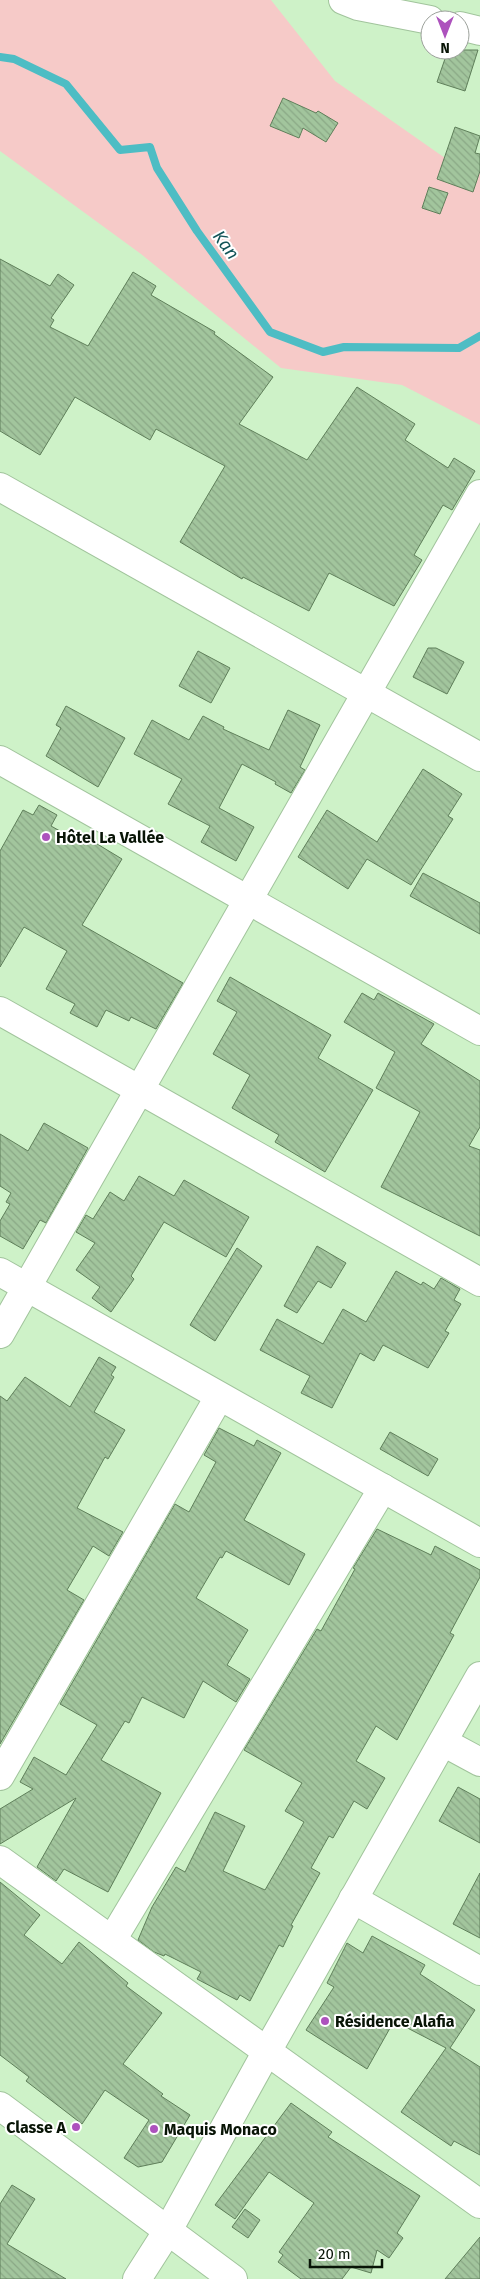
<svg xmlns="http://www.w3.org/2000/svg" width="480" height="2279" font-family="'Fira Sans',sans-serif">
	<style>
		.grass { fill: #f6cac8 }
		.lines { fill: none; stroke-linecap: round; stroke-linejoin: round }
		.stream { stroke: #4dbdc4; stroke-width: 8 }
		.building { fill: url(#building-back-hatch); stroke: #5f7f5a }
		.minor-casing { stroke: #a1c49c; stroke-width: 30 }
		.minor { stroke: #fff; stroke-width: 28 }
		.poi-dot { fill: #ad52bd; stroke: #fff; stroke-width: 2 }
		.labels { text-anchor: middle; stroke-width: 4; stroke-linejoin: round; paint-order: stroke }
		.poi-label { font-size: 16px; font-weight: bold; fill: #081406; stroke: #fff; text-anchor: start }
		.water-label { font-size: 18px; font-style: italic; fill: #145559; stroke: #fff }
	</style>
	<defs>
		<pattern id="building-back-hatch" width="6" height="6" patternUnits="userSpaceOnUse" patternTransform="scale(1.25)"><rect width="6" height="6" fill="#a2c59d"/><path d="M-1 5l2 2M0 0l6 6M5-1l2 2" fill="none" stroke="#8aa886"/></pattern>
	</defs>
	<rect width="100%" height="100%" fill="#cef2c8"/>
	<path class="grass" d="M0 0H271L335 81 455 165 480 167V425L402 385 281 368 141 254 0 151Z"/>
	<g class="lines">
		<path class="stream" d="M0 57 14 59 66 84 120 150 150 147 157 168 197 231 270 332 323 352 344 347 459 348 480 336"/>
	</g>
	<g class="building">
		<path d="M448 50H478L465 91 437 82Z"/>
		<path d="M283 98 316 113 318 111 338 123 326 142 303 128 299 138 270 126Z"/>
		<path d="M455 127 480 136 475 153 480 154V171L473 192 437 179Z"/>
		<path d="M429 187 448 193 440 214 422 208Z"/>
		<path d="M0 259 50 286 58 274 74 285 51 318 54 320 50 327 88 346 133 272 156 286 151 295 215 332 214 334 273 377 239 424 307 460 357 387 415 424 405 440 448 468 454 458 475 471 452 510 443 505 414 555 422 560 394 606 329 573 309 611 243 577 242 579 180 542 225 466 156 429 150 440 75 397 40 455 0 431Z"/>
		<path d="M428 648H436L464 662 447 694 413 677Z"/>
		<path d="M198 651 230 668 211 703 179 686Z"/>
		<path d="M66 706 125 738 98 787 46 756 61 728 56 725Z"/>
		<path d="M288 710 320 725 300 767 305 770 291 793 275 784 276 782 242 764 219 808 254 827 236 861 201 842 210 826 168 804 182 779 134 754 152 720 189 740 203 716 224 727 223 729 269 750Z"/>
		<path d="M423 769 462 794 448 816 453 819 411 885 367 859 348 889 298 857 327 810 377 842Z"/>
		<path d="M39 805 57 815 51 826 85 845 89 839 122 859 82 925 183 983 156 1029 131 1017 129 1021 106 1010 97 1027 70 1013 75 1004 46 989 67 951 24 927 0 967V851L23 810 33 815Z"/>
		<path d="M423 873 480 903V934L410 896Z"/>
		<path d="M230 977 331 1035 318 1058 373 1090 325 1172 275 1142 279 1135 232 1108 250 1075 213 1054 237 1012 217 1001Z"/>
		<path d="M362 993 374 1000 378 993 434 1024 421 1044 480 1081V1127L469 1146 480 1150V1236L381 1187 420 1112 376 1088 395 1052 344 1022Z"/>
		<path d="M44 1123 88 1148 46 1223 40 1220 23 1249 0 1236V1221L10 1204 6 1202 11 1193 0 1186V1134L28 1151Z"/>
		<path d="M139 1176 174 1196 184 1180 249 1217 226 1257 164 1222 131 1276 134 1279 111 1312 92 1298 100 1287 76 1270 95 1243 76 1232 86 1215 93 1219 110 1192 124 1201Z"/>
		<path d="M317 1246 346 1263 331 1288 318 1281 297 1313 284 1306Z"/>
		<path d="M237 1248 262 1266 215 1341 190 1325Z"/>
		<path d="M396 1271 421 1285 423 1282 434 1289 441 1278 460 1289 454 1300 461 1304 445 1331 449 1333 428 1368 383 1345 374 1361 360 1353 332 1408 301 1393 310 1376 260 1350 277 1319 323 1344 343 1309 366 1322Z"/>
		<path d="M99 1357 116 1367 111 1375 114 1377 94 1412 125 1430 108 1459 105 1457 77 1508 123 1532 109 1556 93 1546 67 1590 84 1600 0 1744V1396L7 1401 25 1377 70 1407Z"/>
		<path d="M219 1428 254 1446 257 1440 281 1453 244 1520 305 1554 289 1585 226 1551 222 1558 220 1557 196 1598 248 1630 227 1665 250 1679 236 1702 203 1681 184 1718 142 1697 129 1723 125 1721 101 1760 161 1793 108 1892 64 1869 56 1881 37 1867 76 1798 0 1844V1809L33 1789 20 1782 34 1757 66 1775 97 1725 60 1704 175 1504 189 1512 216 1462 204 1455Z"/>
		<path d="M390 1432 438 1459 428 1476 380 1449Z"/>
		<path d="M377 1529 431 1555 435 1546 480 1570V1577L450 1633 454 1635 397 1740 376 1726 356 1761 385 1778 367 1809 354 1801 333 1838 329 1836 311 1868 320 1873 291 1925 293 1926 283 1947 279 1945 250 2001 240 1995 237 2000 197 1979 201 1972 165 1954 164 1956 154 1952 138 1940 152 1907 176 1867 185 1872 215 1812 245 1826 223 1871 265 1890 288 1850 304 1822 285 1811 302 1783 244 1750 317 1629 321 1631 355 1569 353 1568Z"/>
		<path d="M458 1787 480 1799V1843L439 1821Z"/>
		<path d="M480 1873V1938L453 1924Z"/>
		<path d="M0 1882 40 1915 24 1935 62 1964 79 1942 128 1983 126 1986 162 2013 123 2064 163 2094 161 2096 190 2115 162 2162 138 2167 124 2158 149 2120 105 2090 82 2124 26 2081 29 2077 0 2055Z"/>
		<path d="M372 1936 425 1965 420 1974 475 2010 450 2048 480 2067V2155L454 2141 451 2146 401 2112 446 2048 394 2021 367 2069 306 2030 334 1987 327 1983 347 1943 363 1953Z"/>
		<path d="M291 2103 332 2132 328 2137 420 2196 397 2233 403 2238 389 2258 377 2250 371 2273 351 2267 342 2279H301L278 2262 283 2255 279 2252 314 2203 269 2172 235 2219 215 2205Z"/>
		<path d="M12 2185 35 2199 7 2244 66 2279H0V2204Z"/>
		<path d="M245 2209 260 2220 248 2238 232 2227Z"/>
		<path d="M480 2237V2279H445Z"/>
	</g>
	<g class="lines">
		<defs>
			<g id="minor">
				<path d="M343 0 358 6 430 20"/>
				<path d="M460 26 480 31"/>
				<path d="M0 487 480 757"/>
				<path d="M0 760 480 1031"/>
				<path d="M0 1011 480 1282"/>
				<path d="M0 1272 480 1543"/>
				<path d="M0 1334 480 494"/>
				<path d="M443 1742 480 1762"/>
				<path d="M0 1776 219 1397"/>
				<path d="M0 1860 480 2204"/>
				<path d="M353 1899 480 1971"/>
				<path d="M112 1940 383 1488"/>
				<path d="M0 2106 233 2279"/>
				<path d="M137 2279 167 2232 266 2053 480 1676"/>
			</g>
		</defs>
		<use href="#minor" class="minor-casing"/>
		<use href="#minor" class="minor"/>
	</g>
	<g class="poi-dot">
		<circle cx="46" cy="837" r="5"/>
		<circle cx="325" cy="2021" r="5"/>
		<circle cx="76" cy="2127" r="5"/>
		<circle cx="154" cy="2129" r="5"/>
	</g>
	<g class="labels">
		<g class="poi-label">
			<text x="56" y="843">Hôtel La Vallée</text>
			<text x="335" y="2027">Résidence Alafia</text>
			<text x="66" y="2133" text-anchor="end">Classe A</text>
			<text x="164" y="2135">Maquis Monaco</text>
		</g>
		<g class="water-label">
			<text transform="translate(226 245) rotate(54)" y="6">Kan</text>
		</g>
	</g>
	<g transform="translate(445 35) rotate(180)"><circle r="24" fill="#ffffff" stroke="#9ca19b"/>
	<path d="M0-4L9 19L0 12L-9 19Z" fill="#ad52bd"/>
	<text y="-8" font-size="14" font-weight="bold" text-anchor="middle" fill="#081406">N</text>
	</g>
	<path d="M310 2259v8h72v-8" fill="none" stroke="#081406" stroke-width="2.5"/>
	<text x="318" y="2259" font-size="15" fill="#081406" stroke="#ffffff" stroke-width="4" paint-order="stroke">20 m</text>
</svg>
